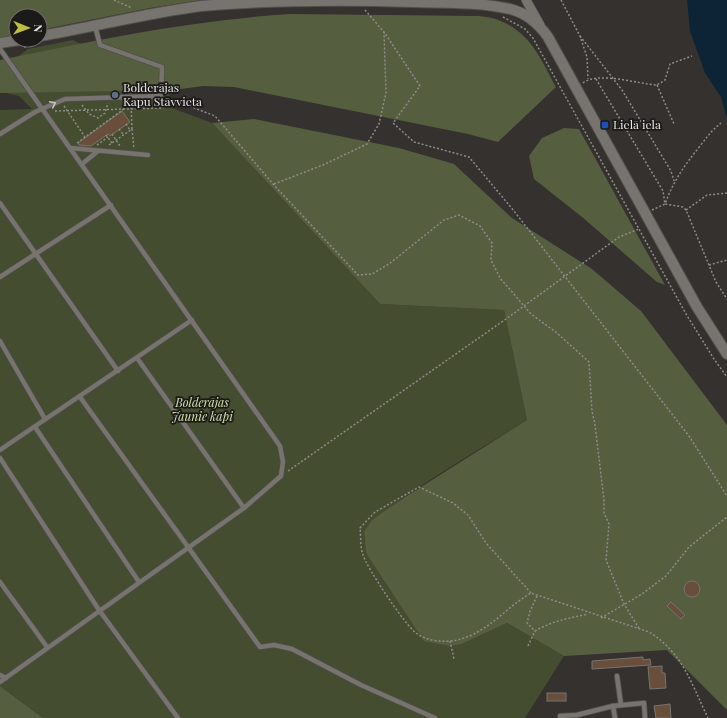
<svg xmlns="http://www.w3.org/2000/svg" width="727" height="718" font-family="'Playfair Display',serif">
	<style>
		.green { fill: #454d30 }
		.forest { fill: #565e40 }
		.water { fill: #0d2437 }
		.building { fill: #694f3b; stroke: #797471 }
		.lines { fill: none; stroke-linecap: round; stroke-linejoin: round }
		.lane-casing { stroke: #514e4b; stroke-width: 6 }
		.street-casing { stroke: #514e4b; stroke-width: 10 }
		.secondary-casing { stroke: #514e4b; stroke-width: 12 }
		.path { stroke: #8f8c89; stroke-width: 1.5; stroke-dasharray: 2 2; stroke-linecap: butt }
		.lane { stroke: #77736f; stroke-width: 4.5 }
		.street { stroke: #77736f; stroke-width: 9 }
		.secondary { stroke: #77736f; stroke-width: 10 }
		.oneway { stroke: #c6c4c0 }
		.service-dot { fill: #5c6f8a; stroke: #1b1a18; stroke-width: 1.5 }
		.transit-dot { fill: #1a4fb4; stroke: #1b1a18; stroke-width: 1.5 }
		.labels { text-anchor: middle; stroke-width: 3.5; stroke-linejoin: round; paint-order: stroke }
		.poi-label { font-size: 12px; fill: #e8e6e3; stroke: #1b1a18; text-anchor: start }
		.park-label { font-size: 12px; font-style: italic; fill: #d4e4ab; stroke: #1b1a18 }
	</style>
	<rect width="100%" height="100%" fill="#35312e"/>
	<path class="green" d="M73 40 99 53 172 55 169 107 212 123 380 304 504 310 527 420C501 437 372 511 365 532 363 537 366 547 366 553L462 644 507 623 564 656 525 718H43L0 686V110L32 109 19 96 6 93V65L28 49Z"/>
	<g class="forest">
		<path d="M0 0H201L150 8 40 30V16H16V35L0 39Z"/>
		<path d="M290 14 479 16C487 17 496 18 503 22 531 34 542 61 556 87L498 142 468 134 234 87 203 86 173 90 0 93V60C96 40 192 20 290 14Z"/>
		<path d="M254 119 399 148 454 164 512 218 592 269 641 311 727 425V710L667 650 564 656 507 623 462 644 450 646 424 641 366 553 364 532 372 520 405 497 527 420 504 310 380 304 212 123Z"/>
		<path d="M564 128 579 129 665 285 657 282 582 217 534 179 529 156 542 138Z"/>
		<path d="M0 686 43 718H0Z"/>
	</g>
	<path class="water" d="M687 0H727V119L721 97 705 73 690 31Z"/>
	<g class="building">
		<path d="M122 111 130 122 110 136 108 134 91 146 79 145 78 143Z"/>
		<circle cx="692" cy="589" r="8"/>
		<path d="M671 602 685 615 681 619 667 606Z"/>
		<path d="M643 657V660L650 659 651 665 592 669V661Z"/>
		<path d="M662 666V673H665L666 688 650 689 648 667Z"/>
		<rect x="547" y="693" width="19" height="8"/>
		<path d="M670 704 671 718H656L654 706Z"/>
	</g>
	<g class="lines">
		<defs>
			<g id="lane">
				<path d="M0 49 280 446 283 462 281 476 244 508 0 682"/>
				<path d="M0 134 35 112 65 99 161 96 162 67 100 45 95 26"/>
				<path d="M70 148 148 155"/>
				<path d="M82 164 98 151"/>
				<path d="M0 203 118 371"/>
				<path d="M0 277 111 205"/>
				<path d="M0 341 45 419"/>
				<path d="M137 358 244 508"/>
				<path d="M80 397 260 647 274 645 292 649 361 685 435 718"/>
				<path d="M35 427 139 582"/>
				<path d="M0 450 192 320"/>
				<path d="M0 458 99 610 178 718"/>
				<path d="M0 582 47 647"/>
				<path d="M0 675 6 678"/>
				<path d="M617 676 621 705"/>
				<path d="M613 706 615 718"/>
				<path d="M560 716 577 715 613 706 644 703 645 718"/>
			</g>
			<path id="street" d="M526 0 540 25"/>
			<g id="secondary">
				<path d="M40 36C93 27 147 13 201 6 271 0 343 0 413 2 445 3 479 2 510 9 527 13 538 23 548 37L697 307 727 354"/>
				<path d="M0 43 19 40"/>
			</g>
		</defs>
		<use href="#lane" class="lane-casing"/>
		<use href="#street" class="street-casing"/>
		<use href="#secondary" class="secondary-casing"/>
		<g class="path">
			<path d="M114 0 132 8"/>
			<path d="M561 0 580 36 587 57 588 79"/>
			<path d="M365 10 384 32 420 86 393 123 414 142 469 157 514 211 689 436 727 496"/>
			<path d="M503 17 525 29 533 38 686 314 714 359 727 377"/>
			<path d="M580 36 622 90 671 171 674 181"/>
			<path d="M24 47 36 45"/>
			<path d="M596 79 663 191 665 204 683 207 686 210 716 282 727 299"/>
			<path d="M583 83C598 71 638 84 657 85L665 80 670 64 692 56"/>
			<path d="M657 85 674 124"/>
			<path d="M171 99 215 116 273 184 358 275 372 274 389 264 444 220 459 215 480 226 492 243 491 260 500 278 531 314 557 333 589 362 592 411 595 425 604 500V513L609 524 606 560 624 604 640 630"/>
			<path d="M82 105 89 114 98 118 105 113 108 103"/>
			<path d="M64 106 85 137"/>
			<path d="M55 111 163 108 162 102"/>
			<path d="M126 124 130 130"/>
			<path d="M119 129 123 134"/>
			<path d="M132 129 134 149"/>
			<path d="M112 134 120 146"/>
			<path d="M106 135 112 143"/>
			<path d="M77 143 124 109"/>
			<path d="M97 145 108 137"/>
			<path d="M109 145 132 129 131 103"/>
			<path d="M274 184 323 165 367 144 379 124 386 93 384 32"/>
			<path d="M652 210 665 204C674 180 684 166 700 146 707 137 712 130 721 123"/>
			<path d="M686 210 707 195 727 193"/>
			<path d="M709 265 727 260"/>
			<path d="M288 471 506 319 619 237 639 229"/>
			<path d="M531 593 486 543 468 515 453 503 419 487 375 512 360 528C361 536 360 547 363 555 367 568 405 625 416 633 426 641 444 643 457 640 488 633 505 608 531 593L649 632C683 653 691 683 708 718"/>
			<path d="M537 596 530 611 527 623 535 631C552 621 570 618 588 614"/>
			<path d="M601 618 642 594 666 576 689 547 727 517"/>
			<path d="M450 641 454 659"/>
			<path d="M528 646 535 631"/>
		</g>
		<use href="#lane" class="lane"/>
		<use href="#street" class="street"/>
		<use href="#secondary" class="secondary"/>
	</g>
	<defs><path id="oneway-chevron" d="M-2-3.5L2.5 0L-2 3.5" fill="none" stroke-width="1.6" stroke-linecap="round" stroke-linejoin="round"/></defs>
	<use class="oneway" href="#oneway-chevron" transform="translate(53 104) rotate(-26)"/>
	<circle class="service-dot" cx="115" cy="95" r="4"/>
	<rect class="transit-dot" x="601" y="121" width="8" height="8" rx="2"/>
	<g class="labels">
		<g class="poi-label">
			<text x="123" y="92">Bolderājas<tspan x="123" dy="14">Kapu Stāvvieta</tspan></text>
			<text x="613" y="129">Lielā iela</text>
		</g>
		<g class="park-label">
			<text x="202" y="407">Bolderājas<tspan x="202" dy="14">Jaunie kapi</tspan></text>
		</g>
	</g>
	<g transform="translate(28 28) rotate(91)"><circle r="19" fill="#1b1a18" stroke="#6d6c69"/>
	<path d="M0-3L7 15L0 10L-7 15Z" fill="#c0be40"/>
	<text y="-6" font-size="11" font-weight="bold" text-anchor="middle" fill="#e8e6e3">N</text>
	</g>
</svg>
